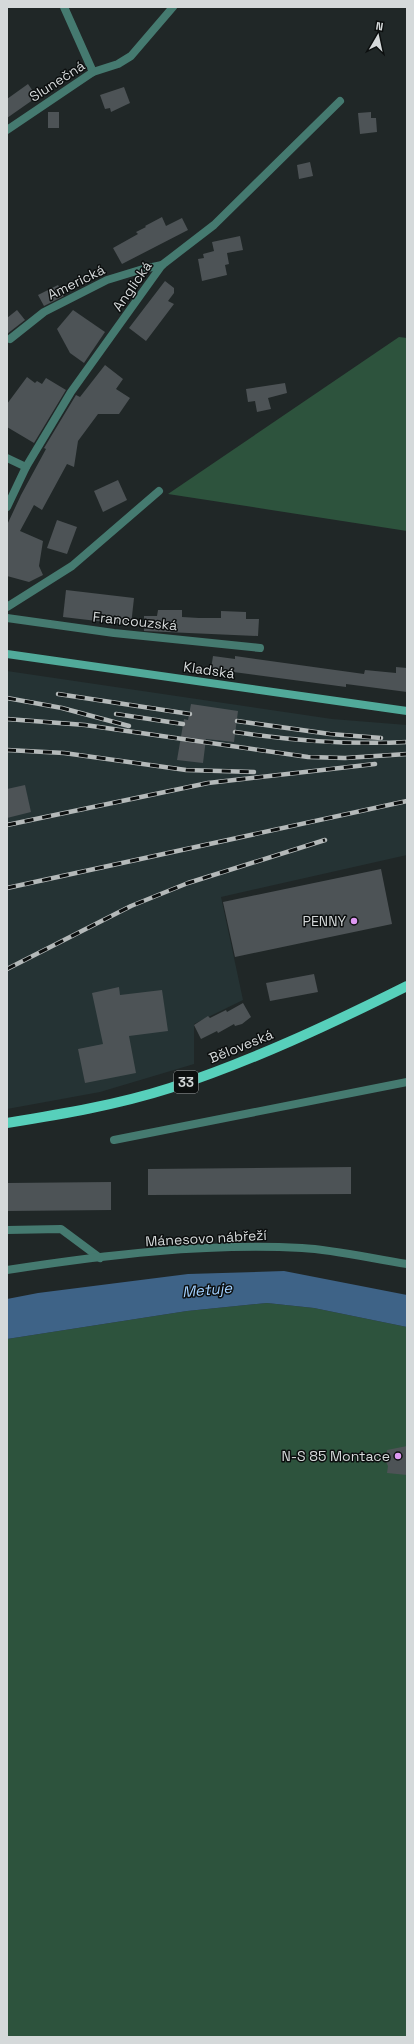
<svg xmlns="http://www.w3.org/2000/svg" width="414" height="2044" font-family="'Space Grotesk',sans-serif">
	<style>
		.built { fill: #253334 }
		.green { fill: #2d533d }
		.water { fill: #3e6387 }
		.building { fill: #4d5356 }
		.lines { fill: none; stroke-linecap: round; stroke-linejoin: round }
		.street { stroke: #457a70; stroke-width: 8 }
		.secondary { stroke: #51aa9a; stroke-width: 8 }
		.primary { stroke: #57d0bb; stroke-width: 10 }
		.rail-casing { stroke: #b4b9b9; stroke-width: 4.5 }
		.rail { stroke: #0c0f0f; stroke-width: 3; stroke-dasharray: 9; stroke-linecap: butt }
		.poi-dot { fill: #de98f2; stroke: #0c0f0f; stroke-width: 1.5 }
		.labels { text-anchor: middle; stroke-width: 3; stroke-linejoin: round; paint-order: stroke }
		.shield { fill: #0c0f0f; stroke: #999c9d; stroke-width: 1 }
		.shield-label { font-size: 13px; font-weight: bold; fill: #d5d9da }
		.street-label { font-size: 14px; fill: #d5d9da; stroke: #0c0f0f }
		.poi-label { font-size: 14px; fill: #d5d9da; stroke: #0c0f0f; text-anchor: end }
		.water-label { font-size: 15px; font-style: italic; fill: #a2d0ff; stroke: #0c0f0f }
	</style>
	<rect width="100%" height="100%" fill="#202727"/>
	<path class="built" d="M7 671 332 719 407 725V855L221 897 243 1000 194 1024V1064L100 1092 7 1109Z"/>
	<g class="green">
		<path d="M399 337 407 338V531L168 494Z"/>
		<path d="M267 1303 314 1308 407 1327V2037H7V1339L187 1311Z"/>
	</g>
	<path class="water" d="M284 1271 407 1295V1327L314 1308 267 1303 187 1311 7 1339V1299L38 1293 188 1274Z"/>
	<g class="building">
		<path d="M28 84 37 97 7 118V99Z"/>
		<path d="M124 87 130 103 111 112 110 108 105 109 100 95Z"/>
		<rect x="48" y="112" width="11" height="16"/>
		<path d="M371 112V118H376L377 132 360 134 358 113Z"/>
		<path d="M310 162 313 176 299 179 297 165Z"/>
		<path d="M162 217 166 226 182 218 188 230 122 264 113 248 138 234 136 232 146 227 145 226Z"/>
		<path d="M240 236 243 250 227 253 229 264 225 265 227 275 202 281 198 259 204 258 203 254 214 251 212 242Z"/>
		<path d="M165 281 174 288V293L168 301 174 304 146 341 129 328Z"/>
		<path d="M58 285 64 296 44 306 38 295Z"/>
		<path d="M17 310 25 320 7 334V318Z"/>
		<path d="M73 310 105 332 84 363 70 353 57 329Z"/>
		<path d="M105 365 123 379 116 389 130 398 119 414H98L78 441 74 467 67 464 42 510 34 505 20 531 43 541 39 566 43 575 29 582 7 576V525L21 495 46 449 44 448 76 395 80 397Z"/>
		<path d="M27 377 35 383 37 381 42 384 46 378 66 390 34 443 7 427V404Z"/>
		<path d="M285 383 287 393 268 398 271 409 257 412 255 401 248 402 246 389Z"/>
		<path d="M118 480 127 500 103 512 94 491Z"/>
		<path d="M57 520 77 527 67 554 47 548Z"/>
		<path d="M66 590 134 598 131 625 63 617Z"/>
		<path d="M158 610H182V617L199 618H221V611L246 612V619H259L258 636 144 631V616H157Z"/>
		<path d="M213 656 235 659V656L364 674 365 670 396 673V667L407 668V692L346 684V687L211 669Z"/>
		<path d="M191 704 238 711 234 742 206 739 203 763 177 760 184 719 188 720Z"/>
		<path d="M25 785 31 812 7 818V789Z"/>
		<path d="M381 869 392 924 235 957 223 902Z"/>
		<path d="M314 974 318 992 270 1001 266 983Z"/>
		<path d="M119 987 120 995 162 990 168 1031 129 1036 136 1073 85 1083 78 1049 103 1044 92 993Z"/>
		<path d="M243 1003 251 1017 242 1024 235 1026 234 1024 218 1033 217 1031 201 1039 194 1025 208 1016 210 1018 226 1010 227 1012Z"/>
		<path d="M351 1167V1194L148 1195V1169Z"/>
		<path d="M111 1182V1210L7 1211V1183Z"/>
		<path d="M407 1446V1475L387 1473 388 1466 385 1460 387 1450Z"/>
	</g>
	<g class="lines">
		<g class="street">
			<path d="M64 7 93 72"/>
			<path d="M7 130 93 72 118 64 131 56 173 7"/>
			<path d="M10 339 44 312 107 280 143 269 162 265"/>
			<path d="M7 458 26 467"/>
			<path d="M7 507 26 467 71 392 162 265 214 225 340 101"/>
			<path d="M7 607 72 566 159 491"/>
			<path d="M7 618 114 633 260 648"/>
			<path d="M114 1140 407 1082"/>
			<path d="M7 1230 61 1229 100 1258"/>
			<path d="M7 1270C104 1255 204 1243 302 1248 337 1250 373 1259 407 1264"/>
		</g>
		<path class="secondary" d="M7 654 407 711"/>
		<path class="primary" d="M7 1123C62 1114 117 1105 170 1088 252 1061 331 1024 407 986"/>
		<defs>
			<g id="rail">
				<path d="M58 694 190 714"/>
				<path d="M7 698 62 708 129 726"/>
				<path d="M116 714 183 724"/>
				<path d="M7 719 85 725 308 757 345 758 407 754"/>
				<path d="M237 721 330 734 381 738"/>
				<path d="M235 732C295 741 347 745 407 742"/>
				<path d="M7 750 64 753 186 770 254 772"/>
				<path d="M7 825 208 783 375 764"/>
				<path d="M7 888 407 801"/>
				<path d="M7 969 131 906 188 883 325 840"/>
			</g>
		</defs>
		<use href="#rail" class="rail-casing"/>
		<use href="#rail" class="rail"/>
	</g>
	<g class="poi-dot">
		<circle cx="354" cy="921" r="4"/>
		<circle cx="398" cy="1456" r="4"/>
	</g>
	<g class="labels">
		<rect class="shield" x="174" y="1071" width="24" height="22" rx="3"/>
		<g class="shield-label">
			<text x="186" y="1087">33</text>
		</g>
		<g class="street-label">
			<text transform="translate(57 81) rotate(-33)" y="5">Slunečná</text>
			<text transform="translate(76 282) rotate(-26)" y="5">Americká</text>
			<text transform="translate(132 286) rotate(-55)" y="5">Anglická</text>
			<text transform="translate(135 621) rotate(6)" y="5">Francouzská</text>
			<text transform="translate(209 670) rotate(8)" y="5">Kladská</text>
			<text transform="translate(241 1046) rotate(-22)" y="5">Běloveská</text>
			<text transform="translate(206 1238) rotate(-3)" y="5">Mánesovo nábřeží</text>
		</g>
		<g class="poi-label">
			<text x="346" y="926">PENNY</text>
			<text x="390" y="1461">N-S 85 Montace</text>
		</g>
		<g class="water-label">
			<text transform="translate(207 1290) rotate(-5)" y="5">Metuje</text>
		</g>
	</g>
	<rect width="414" height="2044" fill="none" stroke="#d5d9da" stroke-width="16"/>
	<g transform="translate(378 36) rotate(9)" stroke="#0c0f0f" stroke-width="3" paint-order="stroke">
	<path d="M0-3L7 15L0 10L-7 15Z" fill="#d5d9da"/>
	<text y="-6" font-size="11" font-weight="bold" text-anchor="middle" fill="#d5d9da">N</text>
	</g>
</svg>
